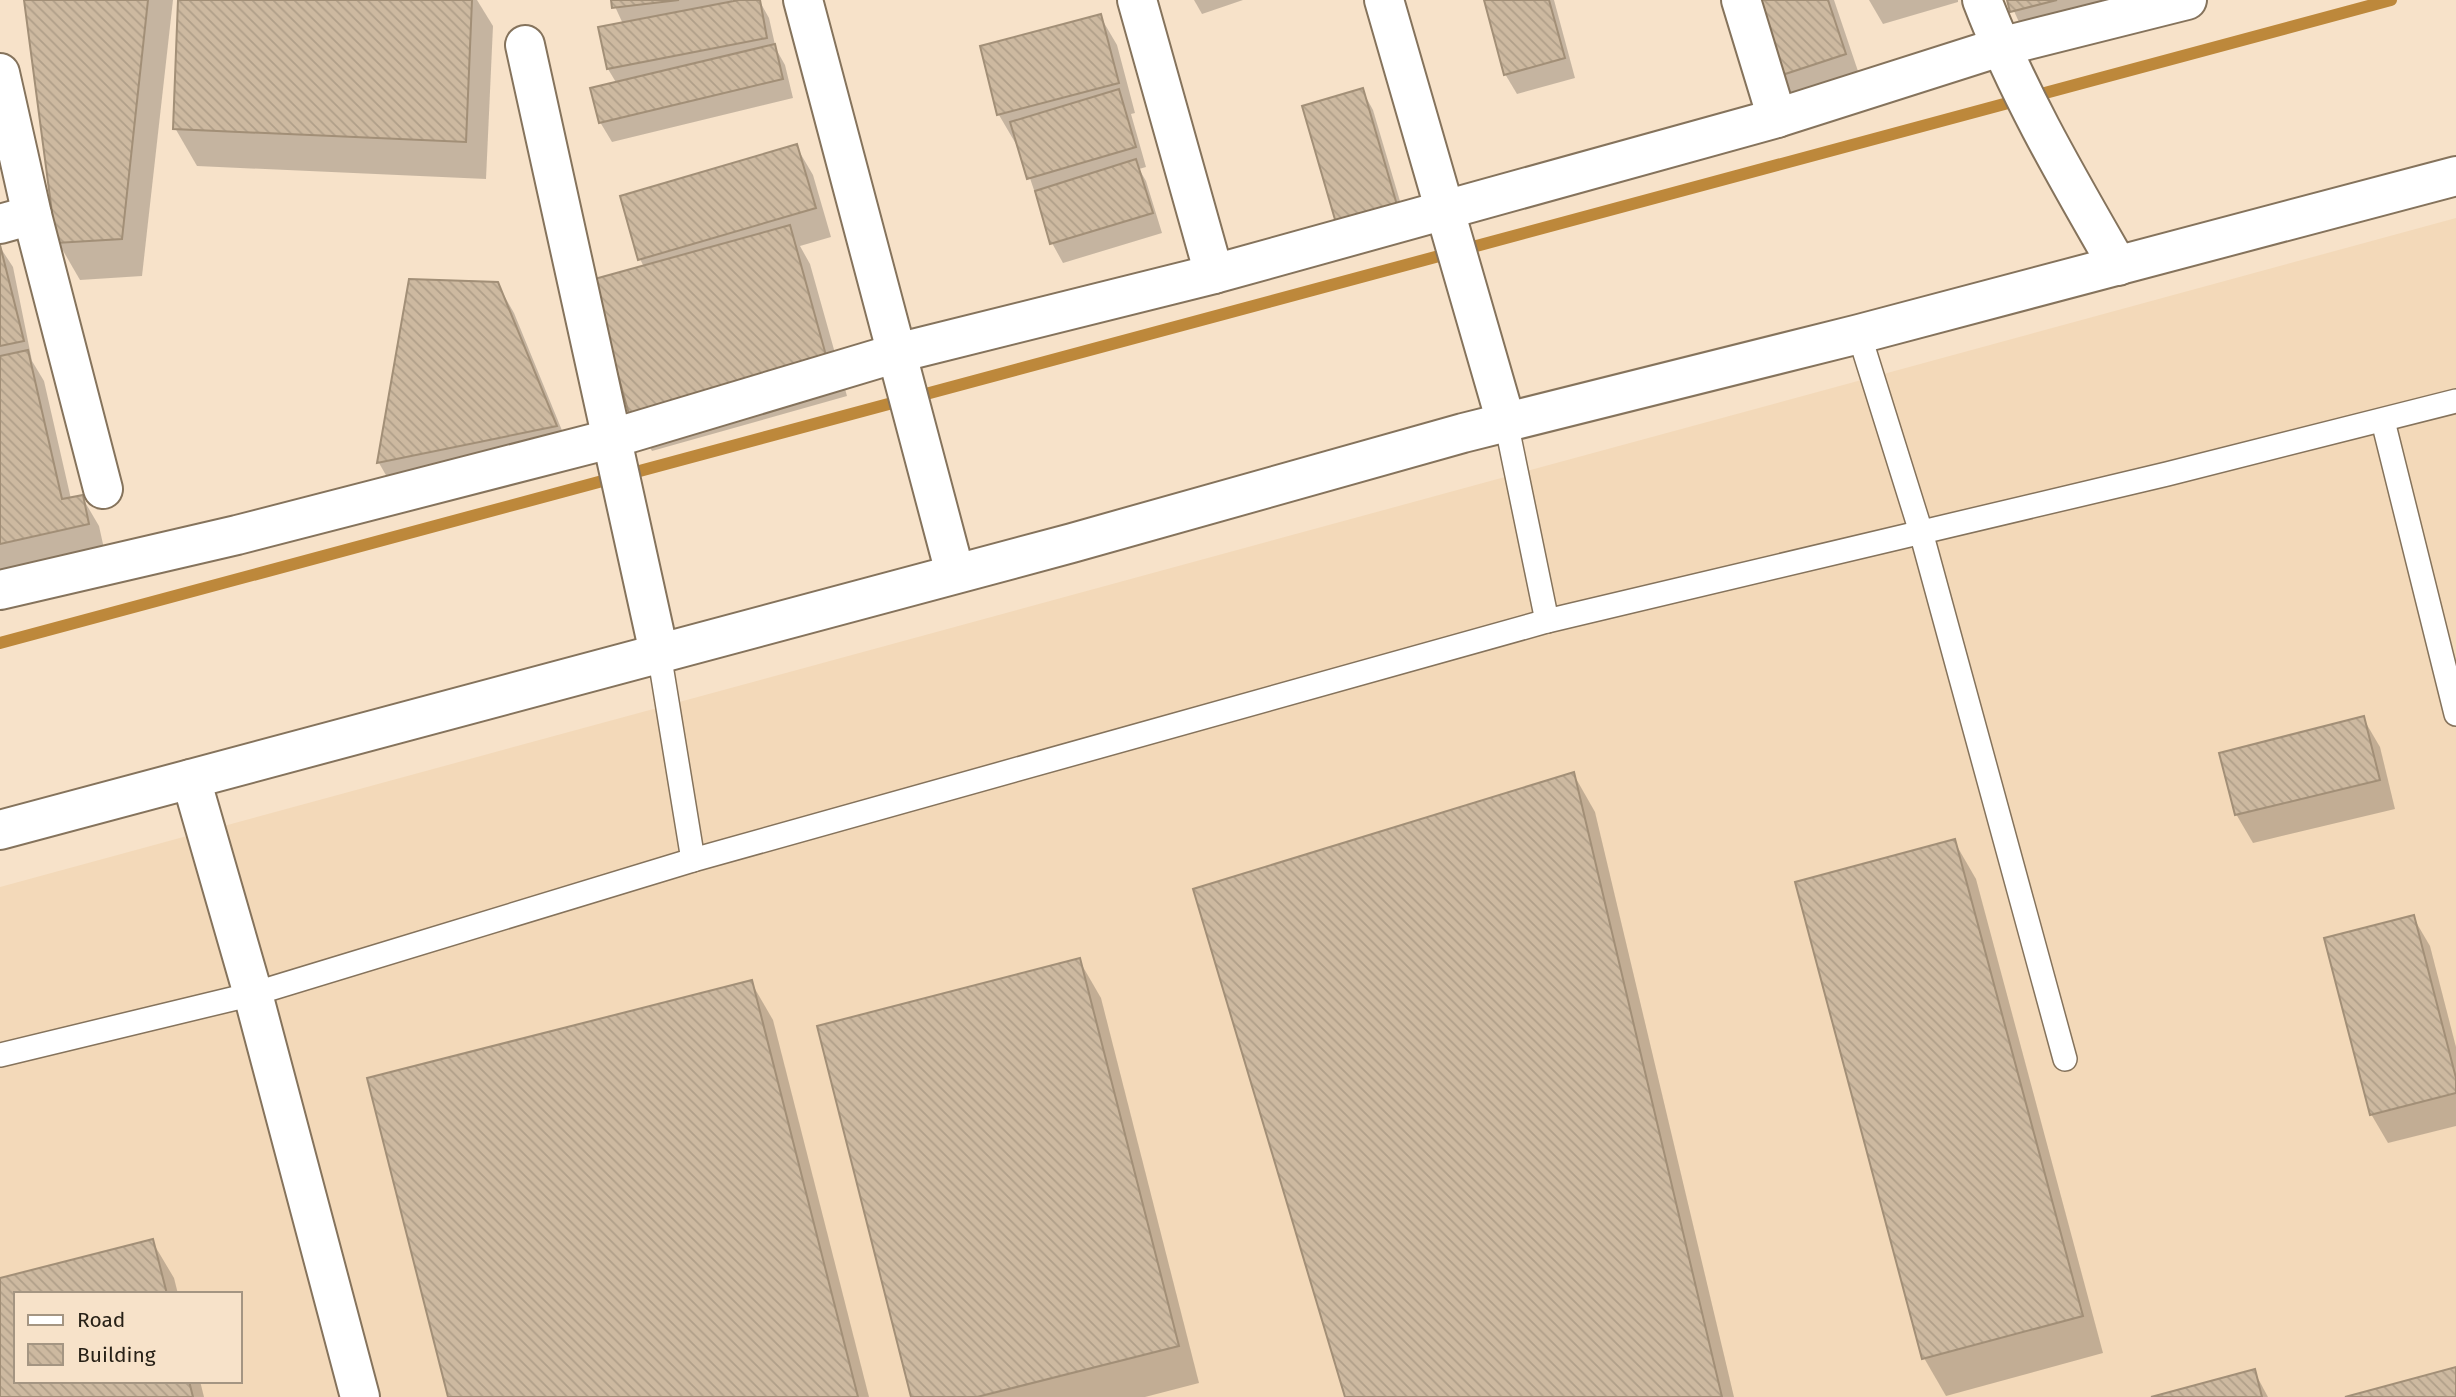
<svg xmlns="http://www.w3.org/2000/svg" width="2456" height="1397" font-family="'Fira Sans',sans-serif">
	<style>
		.built { fill: #f3d9b9; fill-rule: evenodd }
		.shadow { fill: #0003 }
		.lines { fill: none; stroke-linecap: round; stroke-linejoin: round }
		.stream { stroke: #bd883b; stroke-width: 12 }
		.building { fill: url(#building-back-hatch); stroke: #a28f77; stroke-width: 2 }
		.service-casing { stroke: #85735c; stroke-width: 26 }
		.minor-casing { stroke: #85735c; stroke-width: 42 }
		.tertiary-casing { stroke: #85735c; stroke-width: 42 }
		.service { stroke: #fff; stroke-width: 23 }
		.minor { stroke: #fff; stroke-width: 38 }
		.tertiary { stroke: #fff; stroke-width: 38 }
	</style>
	<defs>
		<pattern id="building-back-hatch" width="6" height="6" patternUnits="userSpaceOnUse" patternTransform="scale(1.75)"><rect width="6" height="6" fill="#cdb9a0"/><path d="M-1 5l2 2M0 0l6 6M5-1l2 2" fill="none" stroke="#b09f89"/></pattern>
	</defs>
	<rect width="100%" height="100%" fill="#f7e2c9"/>
	<path class="built" d="M2456 218V1397H0V887ZM16 1294H240V1381H16Z"/>
	<g class="shadow">
		<path d="M26 0H173L142 276 80 280 58 242Z"/>
		<path d="M180 0H477L493 26 486 179 197 166 175 128Z"/>
		<path d="M612 0H732V3L759 0 769 18 776 49 785 65 793 98 612 142 600 122 617 84 608 69 623 24Z"/>
		<path d="M1194 0H1243L1202 14Z"/>
		<path d="M1485 0H1554L1575 78 1517 94 1505 74Z"/>
		<path d="M1749 0H1834L1862 83 1791 107Z"/>
		<path d="M1869 0H1958V2L1883 24Z"/>
		<path d="M2009 0H2143L2023 31Z"/>
		<path d="M1100 16 1117 45 1135 113 1131 114 1146 167 1139 169 1146 181 1162 233 1063 263 1052 243 1018 143 1016 144 999 115 982 47Z"/>
		<path d="M1362 90 1373 110 1407 225 1337 223Z"/>
		<path d="M796 146 813 175 831 237 800 246 810 264 847 396 652 451 630 413 644 267 640 259Z"/>
		<path d="M0 247 13 267 32 361 44 381 71 499 82 497 99 526 105 553 0 576Z"/>
		<path d="M410 281 497 283 514 313 572 455 395 491 379 463Z"/>
		<path d="M2363 718 2380 747 2395 809 2253 843 2236 814Z"/>
		<path d="M1574 775 1595 812 1734 1397H1347Z"/>
		<path d="M1954 841 1976 879 2103 1353 1946 1396 1924 1358Z"/>
		<path d="M2413 917 2430 946 2456 1047V1126L2388 1143 2371 1114Z"/>
		<path d="M1079 960 1101 998 1199 1383 1145 1397H913Z"/>
		<path d="M751 982 773 1020 869 1397H450Z"/>
		<path d="M152 1241 174 1278 178 1294H16V1381H200L204 1397H0V1280Z"/>
		<path d="M2254 1371 2268 1397H2157Z"/>
	</g>
	<g class="lines">
		<path class="stream" d="M0 643 2391 0"/>
	</g>
	<g class="building">
		<path d="M24 0H148L122 239 56 243Z"/>
		<path d="M178 0H472L466 142 173 129Z"/>
		<path d="M611 0H679L612 8Z"/>
		<path d="M739 0H760L767 38 607 69 598 27Z"/>
		<path d="M1484 0H1549L1565 58 1504 75Z"/>
		<path d="M1747 0H1828L1846 54 1773 78Z"/>
		<path d="M2007 0H2057L2010 12Z"/>
		<path d="M1101 14 1119 83 997 115 980 46Z"/>
		<path d="M775 44 783 79 599 123 590 88Z"/>
		<path d="M1363 88 1397 205 1336 223 1302 106Z"/>
		<path d="M1119 89 1136 147 1027 179 1010 122Z"/>
		<path d="M797 144 816 208 638 260 620 196Z"/>
		<path d="M1136 159 1153 213 1050 244 1035 191Z"/>
		<path d="M790 225 827 359 629 414 591 280Z"/>
		<path d="M0 245 24 341 0 346Z"/>
		<path d="M409 279 498 282 557 426 377 463Z"/>
		<path d="M28 350 62 499 83 495 89 524 0 544V356Z"/>
		<path d="M2364 716 2380 780 2235 815 2219 753Z"/>
		<path d="M1574 772 1722 1397H1345L1193 889Z"/>
		<path d="M1955 839 2083 1316 1922 1359 1795 882Z"/>
		<path d="M2414 915 2456 1078V1093L2370 1115 2324 938Z"/>
		<path d="M1080 958 1179 1346 977 1397H911L817 1026Z"/>
		<path d="M752 980 858 1397H448L367 1078Z"/>
		<path d="M153 1239 167 1294H16V1381H189L193 1397H0V1278Z"/>
		<path d="M2456 1367V1397H2345Z"/>
		<path d="M2255 1369 2262 1397H2151Z"/>
	</g>
	<g class="lines">
		<defs>
			<g id="service">
				<path d="M1859 334 1921 532 2065 1059"/>
				<path d="M2383 421 2456 714"/>
				<path d="M1506 422 1547 621"/>
				<path d="M659 653 693 860"/>
				<path d="M0 1055 253 994 693 860 1547 621 2167 474 2456 401"/>
			</g>
			<g id="minor">
				<path d="M803 0 955 573"/>
				<path d="M1137 0 1214 274"/>
				<path d="M1384 0 1506 422"/>
				<path d="M1741 0 1777 118"/>
				<path d="M1982 0C2018 94 2068 179 2118 266"/>
				<path d="M525 45 659 653"/>
				<path d="M0 73 32 215 103 489"/>
				<path d="M0 224 32 215"/>
				<path d="M0 590 237 535 610 439 897 353 1214 274 1777 118 2000 47 2187 0"/>
			</g>
			<g id="tertiary">
				<path d="M191 779 253 994 360 1397"/>
				<path d="M0 830 1072 543 1463 433 1859 334 2456 176"/>
			</g>
		</defs>
		<use href="#service" class="service-casing"/>
		<use href="#minor" class="minor-casing"/>
		<use href="#tertiary" class="tertiary-casing"/>
		<use href="#service" class="service"/>
		<use href="#minor" class="minor"/>
		<use href="#tertiary" class="tertiary"/>
	</g>
	<rect x="14" y="1292" width="228" height="91" fill="#f7e2c9" stroke="#a49582" stroke-width="2"/>
	<rect x="28" y="1315" width="35" height="10" fill="#ffffff" stroke="#a49582" stroke-width="2"/>
	<text x="77" y="1327" font-size="21" fill="#282117">Road</text>
	<rect x="28" y="1344" width="35" height="21" fill="url(#building-back-hatch)" stroke="#a49582" stroke-width="2"/>
	<text x="77" y="1362" font-size="21" fill="#282117">Building</text>
</svg>
